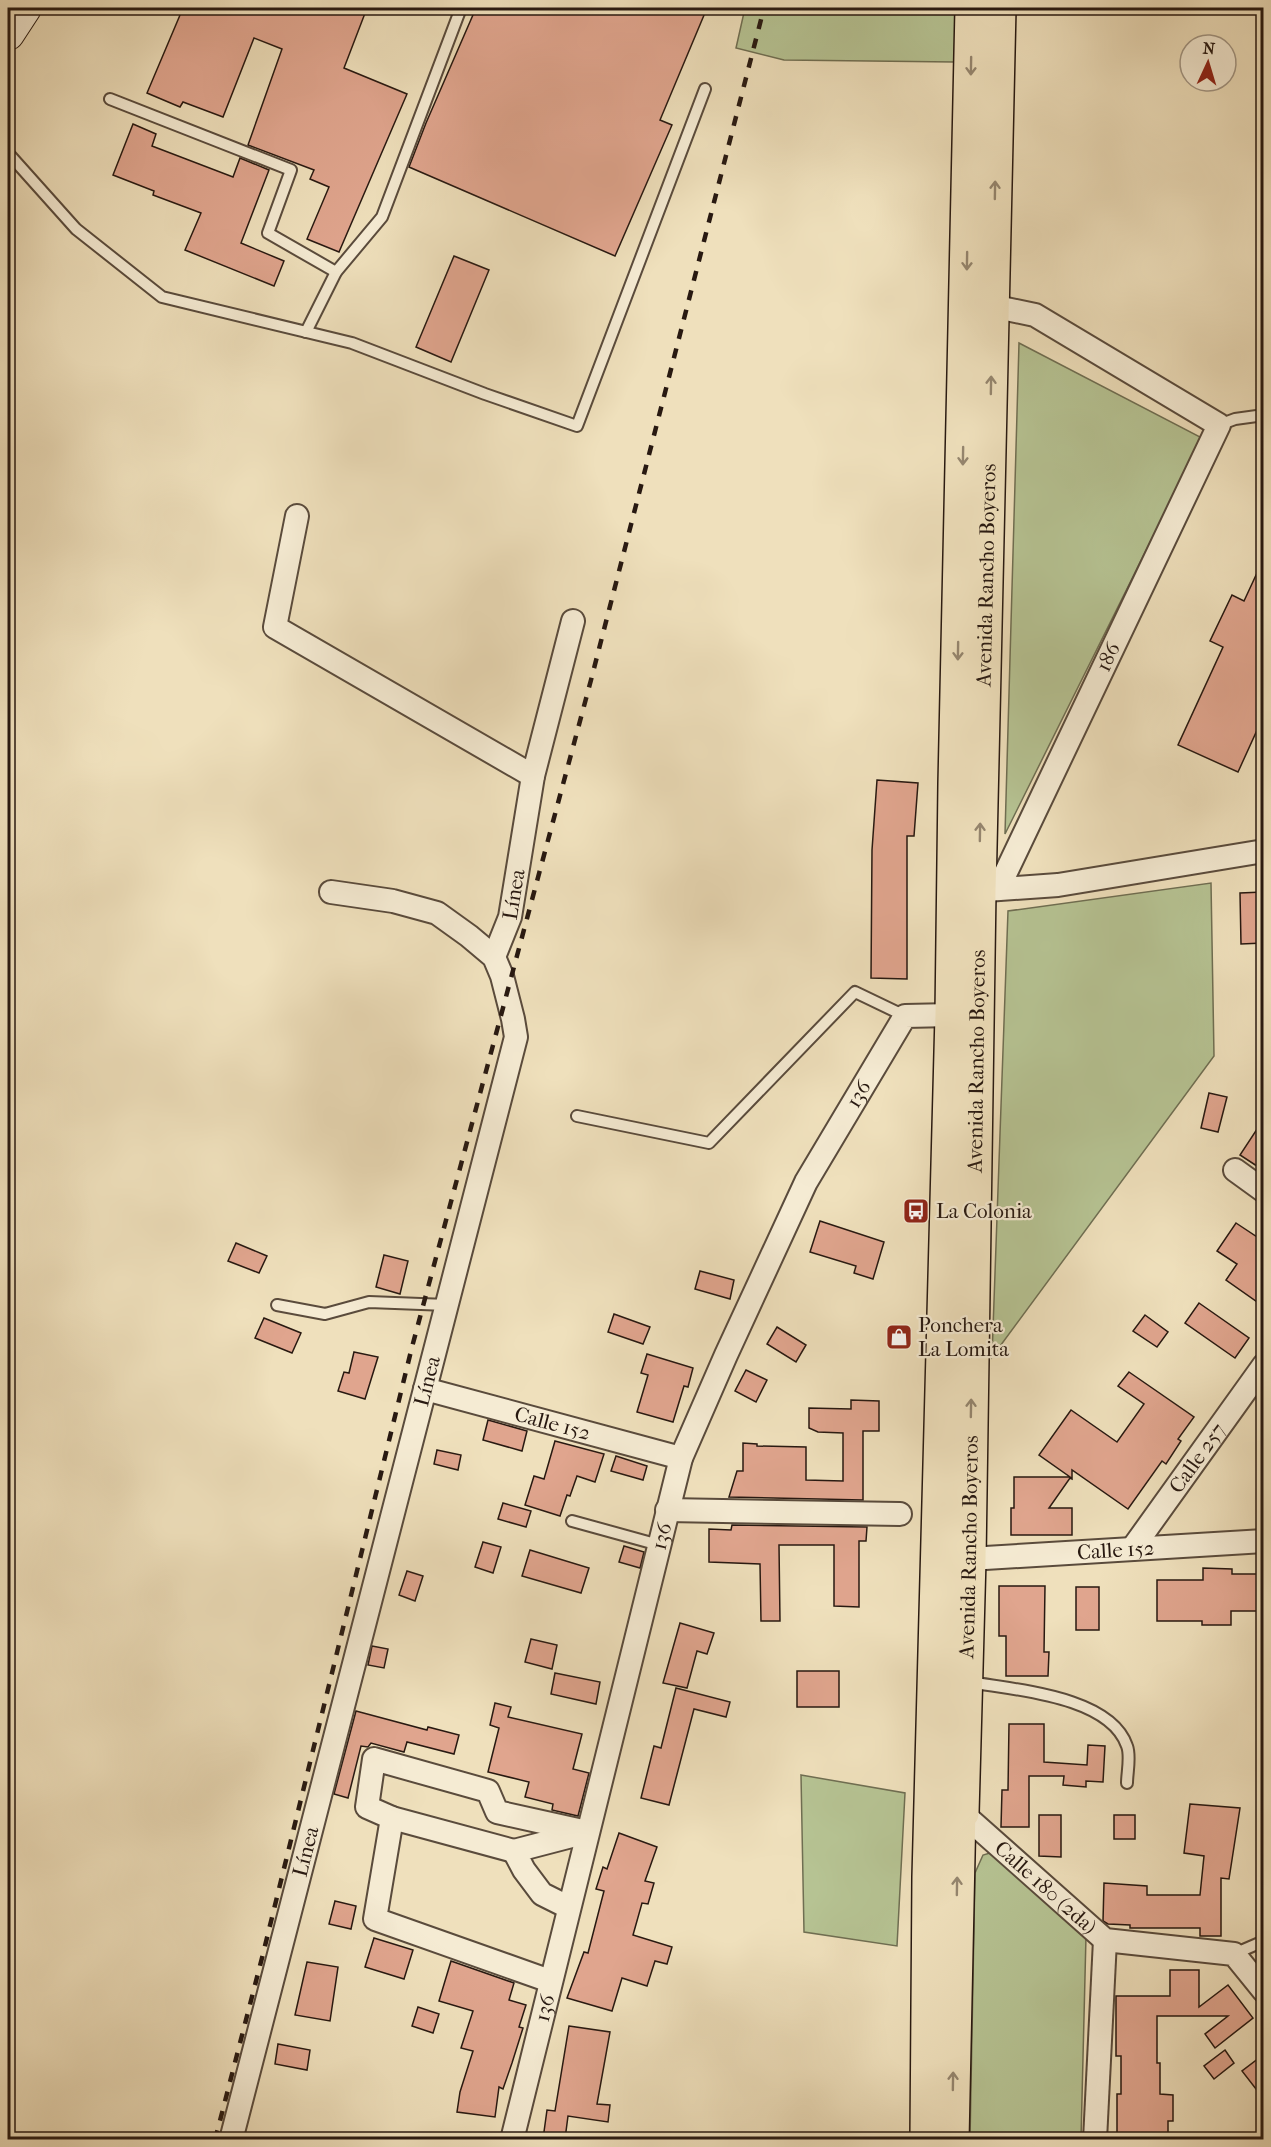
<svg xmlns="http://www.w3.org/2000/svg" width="1271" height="2147" font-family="'IM FELL French Canon',serif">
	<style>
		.green { fill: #b6c393; stroke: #6f6e52; stroke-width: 1.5 }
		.building { fill: #e0a58e; stroke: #281911; stroke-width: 1.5 }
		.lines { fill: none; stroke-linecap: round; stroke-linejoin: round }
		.service-casing { stroke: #5a4b3c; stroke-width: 14 }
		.minor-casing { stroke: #5a4b3c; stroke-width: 26 }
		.secondary-casing { stroke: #281911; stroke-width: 34 }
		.trunk-casing { stroke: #281911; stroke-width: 36 }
		.service { stroke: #f5ebd3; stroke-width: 10 }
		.minor { stroke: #f5ebd3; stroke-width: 22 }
		.secondary { stroke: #f5ebd3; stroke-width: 32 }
		.trunk { stroke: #efe0bc; stroke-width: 33 }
		.rail { stroke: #281911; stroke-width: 4.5; stroke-dasharray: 10 10; stroke-linecap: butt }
		.oneway { stroke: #95866f }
		.labels { text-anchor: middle; stroke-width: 4.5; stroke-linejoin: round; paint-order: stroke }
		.street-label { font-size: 21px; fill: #281911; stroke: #f5ebd3 }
		.poi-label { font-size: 21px; fill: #281911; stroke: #f5ebd3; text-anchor: start }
	</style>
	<rect width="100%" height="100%" fill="#efe0bc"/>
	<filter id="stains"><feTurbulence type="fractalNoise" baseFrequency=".00333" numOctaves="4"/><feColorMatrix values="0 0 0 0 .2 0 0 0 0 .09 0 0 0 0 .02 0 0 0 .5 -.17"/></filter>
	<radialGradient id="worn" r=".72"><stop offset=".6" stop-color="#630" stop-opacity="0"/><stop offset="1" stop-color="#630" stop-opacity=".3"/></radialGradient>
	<g class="green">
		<path d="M745 8H956L954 62 784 60 736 48Z"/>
		<path d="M1019 343 1202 438 1005 834Z"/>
		<path d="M1211 883 1214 1056 992 1357 1008 911Z"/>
		<path d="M801 1775 905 1793 897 1946 804 1932Z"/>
		<path d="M990 1853 1000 1854 1086 1936 1081 2139 970 2140 975 1873 983 1855Z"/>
	</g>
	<g class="building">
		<path d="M183 8H367L344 68 407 94 339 252 307 239 329 187 310 179 314 170 248 145 282 49 254 38 223 117 183 102 180 107 147 93Z"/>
		<path d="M476 8H707L660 120 672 125 615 256 409 167 426 123Z"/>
		<path d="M133 124 156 134 152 146 233 177 240 158 269 170 241 243 284 261 274 286 185 250 201 213 153 195 154 191 113 175Z"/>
		<path d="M454 256 489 270 451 362 416 347Z"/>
		<path d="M1263 560V717L1238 772 1178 745 1223 647 1210 641 1232 595 1244 601Z"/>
		<path d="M877 780 918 783 914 836H907V979L871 978 872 850Z"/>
		<path d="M1263 892V943L1241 944 1240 893Z"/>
		<path d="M1209 1093 1227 1097 1218 1132 1201 1128Z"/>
		<path d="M1263 1120V1170L1240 1155Z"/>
		<path d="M820 1221 884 1242 873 1279 854 1273 856 1266 810 1252Z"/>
		<path d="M1236 1223 1263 1241V1306L1226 1280 1237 1264 1217 1251Z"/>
		<path d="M236 1243 267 1256 259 1273 228 1261Z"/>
		<path d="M384 1255 408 1261 400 1294 376 1287Z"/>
		<path d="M700 1271 734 1280 730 1299 695 1289Z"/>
		<path d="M1199 1303 1249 1338 1235 1358 1185 1323Z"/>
		<path d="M614 1314 650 1327 643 1344 608 1332Z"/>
		<path d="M1145 1315 1168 1332 1157 1347 1133 1331Z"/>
		<path d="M264 1318 301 1333 292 1353 255 1338Z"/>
		<path d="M777 1327 806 1345 796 1362 767 1344Z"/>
		<path d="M354 1352 378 1357 365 1399 338 1391 344 1372 349 1373Z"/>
		<path d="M647 1354 693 1368 688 1387 684 1386 673 1422 637 1412 648 1375 641 1373Z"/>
		<path d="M746 1370 767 1380 756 1402 735 1391Z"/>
		<path d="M1129 1372 1194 1417 1178 1439 1181 1441 1166 1464 1162 1461 1128 1509 1072 1470V1479L1070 1478 1049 1508H1072V1535H1011V1508H1014V1477H1070L1039 1455 1071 1410 1117 1442 1144 1404 1118 1386Z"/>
		<path d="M851 1400 879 1401V1431H863V1500L729 1497 737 1471H743V1443L757 1444V1446L806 1447V1480L843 1481V1433L818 1432 809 1428V1408L851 1409Z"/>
		<path d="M488 1420 527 1431 522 1451 483 1440Z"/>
		<path d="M555 1441 604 1454 595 1482 577 1476 570 1496 567 1495 560 1516 525 1505 534 1476 544 1479Z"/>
		<path d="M437 1450 461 1455 458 1470 434 1464Z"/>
		<path d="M616 1456 647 1466 643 1480 611 1471Z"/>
		<path d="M503 1503 531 1511 526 1527 498 1519Z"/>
		<path d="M732 1525 867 1527 866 1541H859V1607L834 1606V1545H779L780 1621H761L760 1564 709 1562V1529L731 1530Z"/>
		<path d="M483 1542 501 1547 493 1573 475 1567Z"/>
		<path d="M624 1546 644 1552 640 1568 619 1562Z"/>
		<path d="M530 1550 589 1568 581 1593 522 1576Z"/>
		<path d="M1203 1568 1232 1569V1574H1263V1611H1231V1625H1202V1621H1157V1580H1203Z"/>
		<path d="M407 1571 423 1576 415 1601 399 1595Z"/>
		<path d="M999 1586H1045L1044 1652H1049L1048 1676H1006V1636H999Z"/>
		<rect x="1076" y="1587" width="23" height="43"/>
		<path d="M680 1623 714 1633 707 1654 697 1651 687 1688 663 1683Z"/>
		<path d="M531 1639 557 1645 552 1669 525 1662Z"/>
		<path d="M372 1646 388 1649 384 1668 368 1665Z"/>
		<rect x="797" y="1671" width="42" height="36"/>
		<path d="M555 1673 600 1682 596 1704 551 1694Z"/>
		<path d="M676 1688 730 1702 726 1717 694 1709 669 1805 641 1798 654 1746 661 1748Z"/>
		<path d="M495 1703 511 1707 508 1717 582 1734 573 1769 589 1773 578 1816 552 1810 553 1804 525 1797 529 1782 488 1772 499 1728 490 1725Z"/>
		<path d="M356 1711 427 1730 428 1727 459 1735 454 1754 407 1742 404 1752 371 1743 368 1747 361 1746 348 1798 334 1794Z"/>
		<path d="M1009 1724H1044V1762L1087 1765 1088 1745 1105 1746 1103 1782 1086 1781V1787L1063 1785 1064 1776H1029V1827H1001L1002 1790H1008Z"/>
		<path d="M1190 1804 1240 1808 1229 1879 1221 1878V1936H1200V1928H1130V1925L1108 1924 1103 1921 1104 1883 1147 1886V1895H1200L1204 1856 1184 1853Z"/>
		<path d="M1039 1815H1061V1857L1039 1856Z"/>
		<rect x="1114" y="1815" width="21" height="24"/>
		<path d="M619 1833 657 1847 645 1881 654 1883 648 1904 642 1903 633 1935 672 1947 667 1964 655 1961 647 1986 622 1978 612 2011 567 1998 584 1952 588 1953 604 1891 596 1889 603 1867 607 1869Z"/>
		<path d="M335 1901 356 1906 351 1929 329 1924Z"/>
		<path d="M374 1938 413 1950 404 1979 365 1967Z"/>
		<path d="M451 1961 514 1983 509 2000 526 2005 519 2027 523 2028 512 2063 503 2089 499 2087 495 2117 457 2112 460 2092 473 2051 461 2048 473 2011 439 2001Z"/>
		<path d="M307 1962 338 1967 330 2021 295 2015Z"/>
		<path d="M1170 1970H1199V2007L1228 1985 1253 2018 1215 2048 1205 2034 1228 2016H1157V2063H1160V2094L1173 2095V2121H1168V2139H1117V2094H1121V2056H1116V1996H1170Z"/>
		<path d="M418 2007 439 2014 433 2033 412 2026Z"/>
		<path d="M569 2026 610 2032 597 2104 610 2105 608 2122 568 2116 565 2139H543L547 2110 555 2111Z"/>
		<path d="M278 2044 310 2050 307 2070 275 2064Z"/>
		<path d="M1225 2050 1234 2063 1214 2079 1204 2066Z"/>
		<path d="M1263 2055V2098L1242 2071Z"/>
	</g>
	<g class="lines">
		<defs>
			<g id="service">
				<path d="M110 99 291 170 268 233 336 272"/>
				<path d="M8 153 76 229 162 297 352 343 485 394 577 426 705 89"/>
				<path d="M306 332 336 272 382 217 461 8"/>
				<path d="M1219 425 1235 419 1264 415"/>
				<path d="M577 1116 709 1143 855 992 905 1016"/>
				<path d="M277 1305 325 1314 369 1302 447 1305"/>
				<path d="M572 1521 659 1545"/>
				<path d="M970 1682C1015 1690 1110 1696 1127 1746 1131 1756 1127 1773 1127 1783"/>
				<path d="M1234 1954 1264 1941"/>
			</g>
			<g id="minor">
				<path d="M992 306 1035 315 1219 425 998 889"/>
				<path d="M297 516 275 627 533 776"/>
				<path d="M986 890 1058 885 1264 851"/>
				<path id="s1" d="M494 957 510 917 533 776 573 621"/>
				<path d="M1235 1170 1264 1191"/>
				<path id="s2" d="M425 1389 681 1458"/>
				<path d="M667 1510 900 1514"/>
				<path id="s3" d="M1132 1549 1264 1365"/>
				<path id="s4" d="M969 1559 1264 1541"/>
				<path id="s5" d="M962 1813 1105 1940 1234 1954 1264 1991"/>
				<path d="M392 1818 514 1851"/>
				<path d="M568 1907 542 1894 524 1870 514 1851 583 1833"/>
				<path d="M550 1981 375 1919 392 1818 367 1807 374 1759 488 1791 497 1812 587 1832"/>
				<path id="s6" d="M231 2140 516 1037 513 1019 502 976 494 957 469 936 437 913 393 901 331 892"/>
				<path id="s7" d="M512 2140 681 1458 726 1355 806 1182 905 1016 952 1015"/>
				<path d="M1095 2140 1105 1940"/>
			</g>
			<path id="secondary" d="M8 34 25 8"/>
			<g id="trunk">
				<path d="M927 2140 929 1877 952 1015 955 784 972 8"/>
				<path id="s8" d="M952 2140 959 1808 962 1813 969 1559 979 891 999 8"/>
			</g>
		</defs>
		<use href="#service" class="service-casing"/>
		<use href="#minor" class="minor-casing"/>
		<use href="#secondary" class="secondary-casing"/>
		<use href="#trunk" class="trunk-casing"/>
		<use href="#service" class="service"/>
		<use href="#minor" class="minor"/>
		<use href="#secondary" class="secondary"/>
		<use href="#trunk" class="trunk"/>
		<path class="rail" d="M215 2140 263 1954 412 1347 591 680 764 8"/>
	</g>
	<defs><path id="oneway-shaft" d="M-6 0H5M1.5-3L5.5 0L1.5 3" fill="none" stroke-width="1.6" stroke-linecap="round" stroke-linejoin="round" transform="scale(1.5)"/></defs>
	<g class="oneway">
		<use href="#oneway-shaft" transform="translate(971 66) rotate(91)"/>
		<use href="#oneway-shaft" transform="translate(995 190) rotate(-89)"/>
		<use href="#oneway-shaft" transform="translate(967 261) rotate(91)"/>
		<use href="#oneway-shaft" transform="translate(991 385) rotate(-89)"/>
		<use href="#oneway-shaft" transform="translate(963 456) rotate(91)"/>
		<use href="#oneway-shaft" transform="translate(958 651) rotate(91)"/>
		<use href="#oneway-shaft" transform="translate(980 832) rotate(-89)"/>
		<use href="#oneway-shaft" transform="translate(971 1408) rotate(-89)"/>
		<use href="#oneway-shaft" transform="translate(957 1886) rotate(-89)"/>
		<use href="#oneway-shaft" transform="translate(953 2081) rotate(-89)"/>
	</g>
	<defs>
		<symbol id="bus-square" viewBox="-11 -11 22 22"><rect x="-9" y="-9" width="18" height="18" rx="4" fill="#8f2418" stroke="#f5ebd3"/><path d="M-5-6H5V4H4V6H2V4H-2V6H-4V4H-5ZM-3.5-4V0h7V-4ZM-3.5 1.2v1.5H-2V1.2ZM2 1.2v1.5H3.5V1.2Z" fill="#fff"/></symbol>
		<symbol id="shop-square" viewBox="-11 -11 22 22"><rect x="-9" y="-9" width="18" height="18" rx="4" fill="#8f2418" stroke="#f5ebd3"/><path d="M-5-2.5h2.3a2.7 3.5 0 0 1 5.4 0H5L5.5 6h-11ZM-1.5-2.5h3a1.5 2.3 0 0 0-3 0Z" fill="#fff"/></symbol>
	</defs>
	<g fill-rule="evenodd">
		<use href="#bus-square" x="901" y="1196" width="30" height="30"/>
		<use href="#shop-square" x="884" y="1322" width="30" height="30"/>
	</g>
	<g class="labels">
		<g class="street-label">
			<text dy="7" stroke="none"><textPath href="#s8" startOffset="1576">Avenida Rancho Boyeros</textPath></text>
			<text transform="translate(1108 657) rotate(-65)" y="7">186</text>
			<text dy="7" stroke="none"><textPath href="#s1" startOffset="66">Línea</textPath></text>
			<text dy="7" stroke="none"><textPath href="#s8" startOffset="1090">Avenida Rancho Boyeros</textPath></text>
			<text dy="7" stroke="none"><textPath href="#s7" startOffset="1108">136</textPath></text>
			<text dy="7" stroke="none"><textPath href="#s6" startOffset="784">Línea</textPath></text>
			<text dy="7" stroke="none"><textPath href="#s2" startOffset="132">Calle 152</textPath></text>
			<text dy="7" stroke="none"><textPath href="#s3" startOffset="112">Calle 257</textPath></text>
			<text dy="7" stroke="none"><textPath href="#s7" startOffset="622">136</textPath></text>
			<text dy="7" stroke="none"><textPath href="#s8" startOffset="604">Avenida Rancho Boyeros</textPath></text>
			<text dy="7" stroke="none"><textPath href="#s4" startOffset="147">Calle 152</textPath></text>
			<text dy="7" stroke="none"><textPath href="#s6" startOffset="298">Línea</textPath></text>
			<text dy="7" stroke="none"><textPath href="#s5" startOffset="112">Calle 180 (2da)</textPath></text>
			<text dy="7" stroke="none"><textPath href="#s7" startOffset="136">136</textPath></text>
		</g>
		<g class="poi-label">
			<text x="936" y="1218">La Colonia</text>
			<text x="918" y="1332">Ponchera<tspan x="918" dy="24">La Lomita</tspan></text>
		</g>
	</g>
	<rect width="1271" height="2147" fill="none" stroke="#efe0bc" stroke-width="30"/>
	<rect x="9" y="9" width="1253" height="2129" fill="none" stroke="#281911" stroke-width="3"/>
	<rect x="15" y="15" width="1241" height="2117" fill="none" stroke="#281911" stroke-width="1.5"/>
	<g transform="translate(1208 63) rotate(4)"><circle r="28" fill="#f5ebd3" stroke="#a39785" stroke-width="1.5"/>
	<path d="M0-4.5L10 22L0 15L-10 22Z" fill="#8f2418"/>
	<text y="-9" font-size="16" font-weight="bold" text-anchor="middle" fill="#281911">N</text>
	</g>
	<rect width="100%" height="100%" filter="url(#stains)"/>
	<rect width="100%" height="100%" fill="url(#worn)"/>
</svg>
